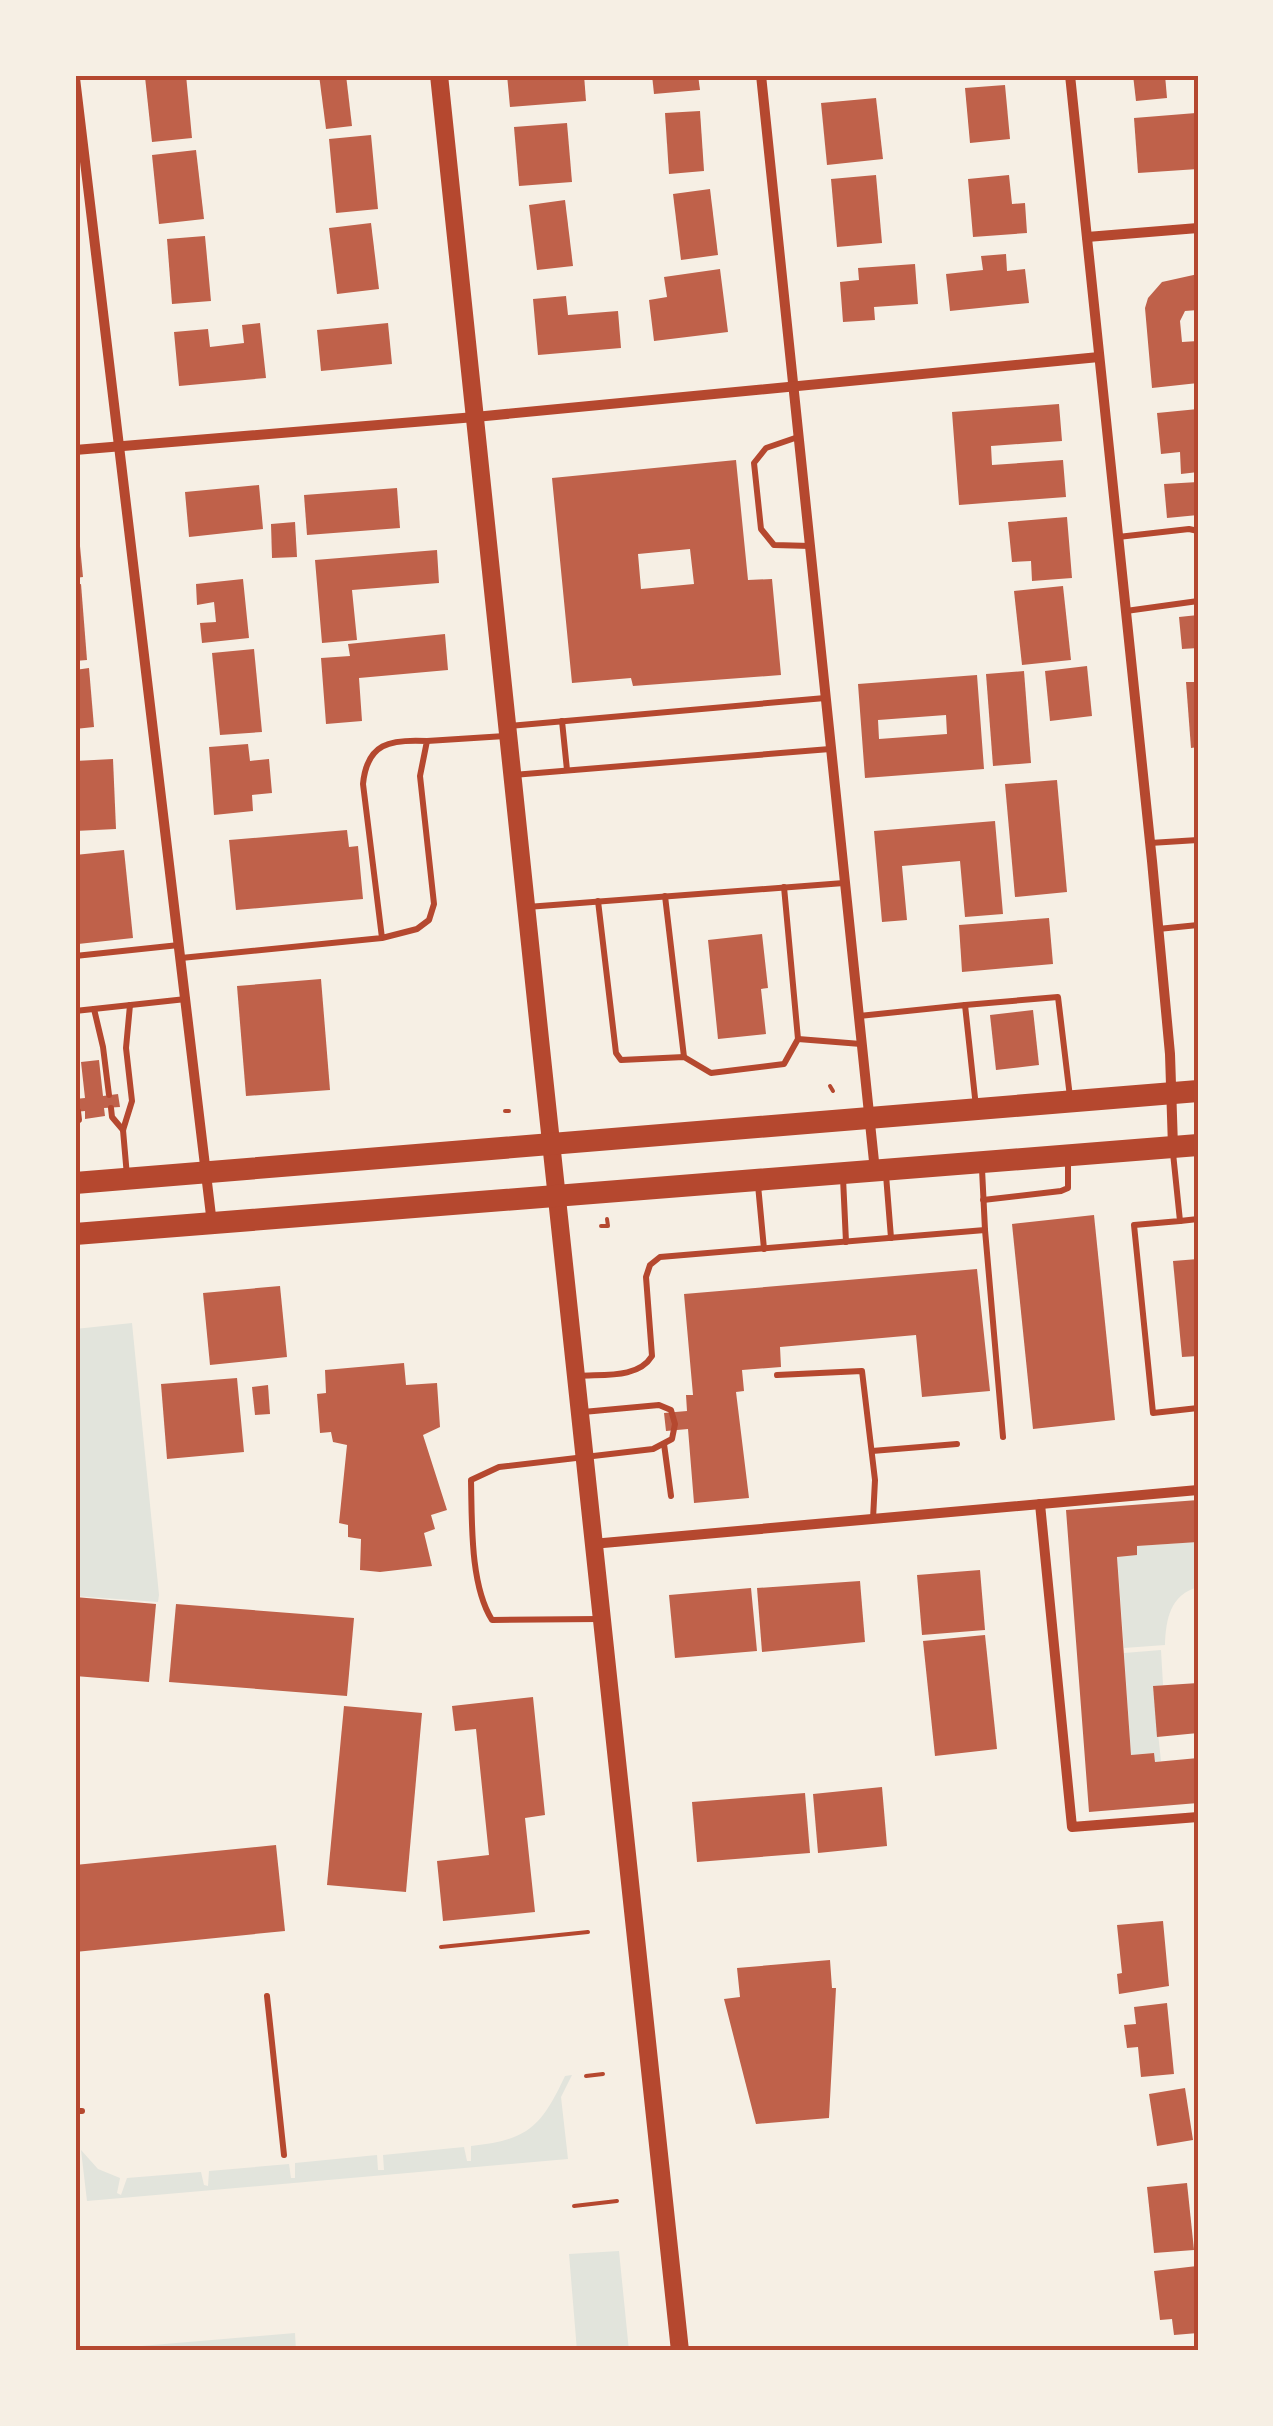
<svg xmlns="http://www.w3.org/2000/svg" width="1273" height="2426" font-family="Commissioner,sans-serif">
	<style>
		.green { fill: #e2e4dc }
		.building { fill: #bf614a; fill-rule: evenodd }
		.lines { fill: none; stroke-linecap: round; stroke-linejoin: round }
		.path { stroke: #b5482f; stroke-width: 4 }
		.service { stroke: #b5482f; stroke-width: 6 }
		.minor { stroke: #b5482f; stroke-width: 10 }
		.tertiary { stroke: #b5482f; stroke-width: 18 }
		.primary { stroke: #b5482f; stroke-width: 22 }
		.neatline { fill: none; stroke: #b5482f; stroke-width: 4 }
	</style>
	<rect width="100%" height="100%" fill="#f6efe4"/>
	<g class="green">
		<path d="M132 1323 159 1595 158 1602 75 1596V1329Z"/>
		<path d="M1196 1542 1198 1587C1170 1595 1166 1619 1165 1645L1124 1648 1117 1557 1137 1546Z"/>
		<path d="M1161 1650 1163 1685 1153 1687 1161 1761 1155 1762 1153 1753 1131 1755 1124 1653Z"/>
		<path d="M572 2075 561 2097 568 2159 87 2201 81 2150 98 2169 120 2178 117 2193 121 2195 127 2178 201 2172 204 2185 208 2186 209 2171 289 2164 291 2178H295V2163L377 2155 378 2170H384L383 2155 464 2147 467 2161H471V2146C528 2140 541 2127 565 2076Z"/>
		<path d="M619 2251 629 2351H577L569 2254Z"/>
		<path d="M295 2333 296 2351H82Z"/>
	</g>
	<g class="building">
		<path d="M186 75 192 138 152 142 145 77Z"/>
		<path d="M319 75H346L352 126 326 129Z"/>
		<path d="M507 75H584L586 101 510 107Z"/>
		<path d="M652 75H698L700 90 654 94Z"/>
		<path d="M1133 75H1165L1167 98 1136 101Z"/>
		<path d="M1005 85 1010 139 970 143 965 88Z"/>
		<path d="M876 98 883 159 827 165 821 103Z"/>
		<path d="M700 111 704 171 669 174 665 113Z"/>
		<path d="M1196 113 1198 169 1138 173 1134 118Z"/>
		<path d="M567 123 572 182 519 186 514 127Z"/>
		<path d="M371 135 378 209 336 213 329 139Z"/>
		<path d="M196 150 204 219 159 224 152 155Z"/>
		<path d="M876 175 882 243 837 247 831 179Z"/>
		<path d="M1009 175 1012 204 1025 203 1027 233 973 237 968 179Z"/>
		<path d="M710 189 718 255 681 260 673 194Z"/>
		<path d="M565 200 573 266 537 270 529 205Z"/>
		<path d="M371 223 379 289 337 294 329 228Z"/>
		<path d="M205 236 211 301 172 304 167 239Z"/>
		<path d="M1006 254 1007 271 1025 269 1029 303 950 311 946 274 983 270 981 256Z"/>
		<path d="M915 264 918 304 874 307 875 320 843 322 840 282 859 280 858 268Z"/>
		<path d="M720 269 728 332 654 341 649 300 667 297 664 277Z"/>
		<path d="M1198 274V310L1185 311 1180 321 1182 342 1198 341V383L1152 388 1145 308 1148 298 1162 282Z"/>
		<path d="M566 296 568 315 618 311 621 348 538 355 533 299Z"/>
		<path d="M260 323 266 378 179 386 174 332 208 329 210 347 244 343 242 325Z"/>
		<path d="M388 323 392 364 321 371 317 330Z"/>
		<path d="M1059 404 1062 441 991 446 992 465 1063 460 1066 497 959 505 952 412Z"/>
		<path d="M1198 409V472L1181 474 1180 452 1161 454 1157 413Z"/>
		<path d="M736 460 748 580 772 579 781 675 633 686 631 678 572 683 552 478ZM690 549 694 584 641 589 638 554Z"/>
		<path d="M1198 482V515L1167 518 1164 484Z"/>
		<path d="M259 485 263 529 189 537 185 492Z"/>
		<path d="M397 488 400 528 307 535 304 495Z"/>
		<path d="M1067 517 1072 578 1032 581 1031 561 1012 562 1008 522Z"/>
		<path d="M295 522 297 557 272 558 271 524Z"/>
		<path d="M75 526H78L83 577 75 578Z"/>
		<path d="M437 550 439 583 352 590 357 640 322 643 315 560Z"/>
		<path d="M243 579 249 638 202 643 200 623 216 622 214 602 197 605 196 584Z"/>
		<path d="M81 584 87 660 75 661V585Z"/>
		<path d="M1063 586 1071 660 1022 665 1014 591Z"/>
		<path d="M1198 615V648L1182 649 1179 617Z"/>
		<path d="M445 634 448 670 359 678 362 721 326 724 321 658 350 656 348 644Z"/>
		<path d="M254 649 262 732 220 735 212 653Z"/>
		<path d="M1087 666 1092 716 1050 721 1045 671Z"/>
		<path d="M89 668 94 727 75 729V670Z"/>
		<path d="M1024 671 1031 763 993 766 986 674Z"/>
		<path d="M977 675 984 769 865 778 858 684ZM946 715 947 734 879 739 878 720Z"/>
		<path d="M1186 682H1198V747L1191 748Z"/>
		<path d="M248 744 250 761 269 759 272 793 252 795 253 811 214 815 209 747Z"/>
		<path d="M113 759 116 829 75 831V761Z"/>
		<path d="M1057 780 1067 892 1015 897 1005 784Z"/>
		<path d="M995 821 1003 914 965 917 960 861 902 866 907 920 882 922 874 831Z"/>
		<path d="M347 830 349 847 358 846 363 899 236 910 229 840Z"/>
		<path d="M124 850 133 938 78 944 75 855Z"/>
		<path d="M1049 918 1053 964 962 972 959 925Z"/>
		<path d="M762 934 768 988 761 989 766 1034 718 1039 708 940Z"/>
		<path d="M321 979 330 1090 246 1096 237 986Z"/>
		<path d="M1033 1010 1039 1065 996 1070 990 1015Z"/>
		<path d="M99 1060 103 1096 118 1094 120 1107 104 1108 105 1116 85 1119V1111L75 1112V1099L85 1098 81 1062Z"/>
		<path d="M1094 1215 1115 1420 1033 1429 1012 1224Z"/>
		<path d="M1198 1259V1356L1182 1357 1173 1261Z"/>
		<path d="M977 1269 990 1391 922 1397 916 1335 780 1347 781 1367 742 1370 744 1391 736 1392 749 1498 694 1503 688 1429 666 1431 664 1413 687 1411 686 1395H693L684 1294Z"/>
		<path d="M280 1286 287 1357 210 1365 203 1293Z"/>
		<path d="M404 1363 406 1385 437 1383 440 1427 423 1435 447 1510 431 1515 435 1529 424 1533 432 1566 380 1572 360 1570 361 1539 348 1537V1525L339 1523 347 1445 333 1442 331 1432 320 1433 317 1394 326 1393 325 1370Z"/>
		<path d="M237 1378 244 1452 167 1459 161 1384Z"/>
		<path d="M268 1385 270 1414 255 1415 252 1387Z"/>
		<path d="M1198 1500V1542L1137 1546V1555L1117 1557 1131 1755 1154 1753 1155 1762 1198 1758V1803L1089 1812 1066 1510Z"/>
		<path d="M980 1570 985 1630 922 1635 917 1575Z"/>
		<path d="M860 1581 865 1642 762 1652 757 1588Z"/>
		<path d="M751 1588 757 1651 675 1658 669 1595Z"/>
		<path d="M75 1597 156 1604 149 1682 75 1676Z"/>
		<path d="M176 1604 354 1618 347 1696 169 1682Z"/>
		<path d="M985 1635 997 1749 935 1756 923 1641Z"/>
		<path d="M1198 1683V1733L1157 1737 1153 1686Z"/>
		<path d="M533 1697 545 1815 525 1818 535 1912 443 1921 437 1861 489 1855 476 1729 455 1731 452 1706Z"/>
		<path d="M344 1706 422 1713 406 1892 327 1885Z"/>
		<path d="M882 1787 887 1846 818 1853 813 1794Z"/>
		<path d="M805 1793 810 1853 697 1862 692 1802Z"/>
		<path d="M276 1845 285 1931 75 1952V1865Z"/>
		<path d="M1163 1921 1169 1986 1119 1994 1117 1974 1122 1973 1117 1925Z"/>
		<path d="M830 1960 832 1988H836L829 2118 756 2124 724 1999 740 1997 737 1968Z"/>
		<path d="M1167 2003 1174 2074 1141 2077 1138 2047 1127 2048 1124 2025 1136 2024 1134 2007Z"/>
		<path d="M1185 2088 1193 2140 1157 2146 1149 2094Z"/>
		<path d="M1187 2183 1194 2250 1154 2253 1147 2187Z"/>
		<path d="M1197 2266 1198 2333 1174 2335 1172 2319 1160 2320 1154 2271Z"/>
	</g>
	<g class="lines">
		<g class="path">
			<path d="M830 1086 833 1091"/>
			<path d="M505 1111H509"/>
			<path d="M601 1226H608L607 1219"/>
			<path d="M441 1947 588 1932"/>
			<path d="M586 2076 603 2074"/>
			<path d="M574 2206 617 2201"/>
		</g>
		<g class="service">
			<path d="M798 437 766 448 754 463 761 529 774 545 811 546"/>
			<path d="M1118 537 1189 529 1198 531"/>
			<path d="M1126 611 1198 601"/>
			<path d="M562 721 567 770"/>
			<path d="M509 726 825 698"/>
			<path d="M427 741 505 736"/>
			<path d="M513 775 830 749"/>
			<path d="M1150 843 1198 840"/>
			<path d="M665 896 684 1057"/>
			<path d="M598 901 616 1053 621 1060 684 1057 711 1073 784 1064 798 1039 784 887"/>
			<path d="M527 907 844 883"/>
			<path d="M1158 929 1198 925"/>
			<path d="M75 956 179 945"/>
			<path d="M181 958 382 938 417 929 429 920 434 904 420 776 427 741C390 739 367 743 363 784L382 938"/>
			<path d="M965 1005 1058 997 1070 1097"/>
			<path d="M94 1009 103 1047 109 1095"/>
			<path d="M75 1011 186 999"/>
			<path d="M859 1016 965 1005 976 1107"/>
			<path d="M798 1039 861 1044"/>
			<path d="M75 1082 77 1099"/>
			<path d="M111 1108 112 1117 123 1130"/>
			<path d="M75 1122 79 1120 78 1111"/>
			<path d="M1173 1153 1180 1221 1134 1225 1153 1413 1198 1408"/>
			<path d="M886 1175 891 1238"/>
			<path d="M127 1176 123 1130 132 1101 126 1048 130 1005"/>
			<path d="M843 1178 846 1242"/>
			<path d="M758 1185 764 1249"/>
			<path d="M983 1200 1061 1191 1068 1188V1161"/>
			<path d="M1180 1221 1198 1219"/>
			<path d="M985 1230 1003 1437"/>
			<path d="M777 1375 862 1371 875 1480 873 1519"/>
			<path d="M578 1376C603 1374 638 1379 652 1356L646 1277 650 1265 660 1257 985 1230 982 1169"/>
			<path d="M583 1412 659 1405 671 1410 675 1424 672 1439 653 1449 499 1467 471 1480C472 1522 470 1585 492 1620L599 1619"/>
			<path d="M664 1444 671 1496"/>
			<path d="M872 1451 957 1444"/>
			<path d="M267 1996 284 2155"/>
			<path d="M75 2111H82"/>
		</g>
		<g class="minor">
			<path d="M761 75 875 1171"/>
			<path d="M1070 75 1152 861 1170 1054 1173 1147"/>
			<path d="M75 78 212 1224"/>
			<path d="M1087 237 1198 228"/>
			<path d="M75 450 475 417 1099 357"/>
			<path d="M1040 1504 1072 1827 1198 1817"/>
			<path d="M592 1544 1198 1490"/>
		</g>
		<path class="tertiary" d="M439 75C518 834 598 1592 680 2351"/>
		<g class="primary">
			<path d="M75 1183 1198 1091"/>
			<path d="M75 1234 1198 1145"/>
		</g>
	</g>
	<rect width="1273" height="2426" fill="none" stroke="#f6efe4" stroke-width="155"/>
	<rect x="78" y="78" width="1118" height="2270" class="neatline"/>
</svg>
